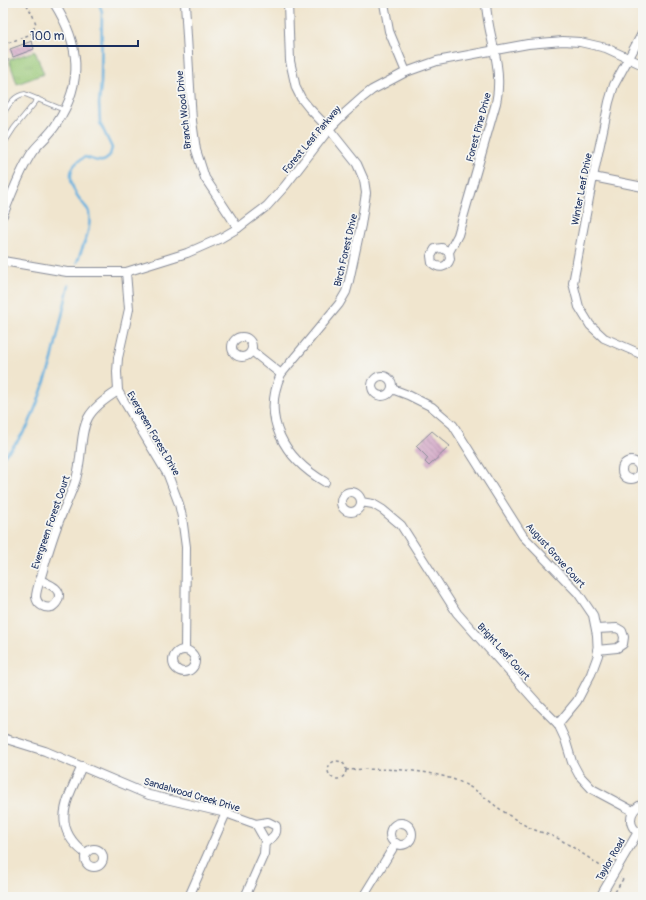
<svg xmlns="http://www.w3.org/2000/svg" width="646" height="900" font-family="Pangolin,sans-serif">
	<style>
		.park { fill: url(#park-tufts); stroke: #5a7b6a }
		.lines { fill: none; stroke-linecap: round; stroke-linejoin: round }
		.stream { stroke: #67b1df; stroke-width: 2.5 }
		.building { fill: url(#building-back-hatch) }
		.lane-casing { stroke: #868a96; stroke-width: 5.5 }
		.street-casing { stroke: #868a96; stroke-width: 10 }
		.path { stroke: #868a96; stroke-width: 1.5; stroke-dasharray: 3 3; stroke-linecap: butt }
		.lane { stroke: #fff; stroke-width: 4 }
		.street { stroke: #fff; stroke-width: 8 }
		.labels { text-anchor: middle; stroke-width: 3.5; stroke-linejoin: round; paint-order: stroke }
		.street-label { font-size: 10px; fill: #1b2f5e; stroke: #f6f6f2 }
	</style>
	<defs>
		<pattern id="park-tufts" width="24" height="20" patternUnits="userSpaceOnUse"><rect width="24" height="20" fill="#98c776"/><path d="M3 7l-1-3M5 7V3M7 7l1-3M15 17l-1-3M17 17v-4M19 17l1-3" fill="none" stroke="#82ab68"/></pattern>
		<pattern id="building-back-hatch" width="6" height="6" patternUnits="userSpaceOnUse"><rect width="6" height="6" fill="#d5acc9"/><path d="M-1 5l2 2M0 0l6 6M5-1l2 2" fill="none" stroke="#ac8ca6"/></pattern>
	</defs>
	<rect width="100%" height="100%" fill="#f6f6f2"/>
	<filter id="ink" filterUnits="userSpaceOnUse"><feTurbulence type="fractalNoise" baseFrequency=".025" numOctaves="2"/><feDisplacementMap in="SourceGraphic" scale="8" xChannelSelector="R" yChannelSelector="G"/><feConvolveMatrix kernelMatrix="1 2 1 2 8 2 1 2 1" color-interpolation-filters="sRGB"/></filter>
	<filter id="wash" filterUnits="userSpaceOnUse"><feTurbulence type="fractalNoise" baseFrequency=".012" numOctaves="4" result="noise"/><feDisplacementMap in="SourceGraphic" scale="16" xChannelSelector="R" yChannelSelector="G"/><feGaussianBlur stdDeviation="0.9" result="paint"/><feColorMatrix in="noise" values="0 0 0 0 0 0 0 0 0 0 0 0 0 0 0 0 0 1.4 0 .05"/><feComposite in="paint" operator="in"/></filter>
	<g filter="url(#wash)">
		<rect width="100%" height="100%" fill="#f0e5ce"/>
		<path class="park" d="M35 51 44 74 17 84 9 60Z"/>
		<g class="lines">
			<g class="stream">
				<path d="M77 262C82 248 92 229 89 214 89 211 87 208 85 206 76 195 70 187 71 173 72 165 79 160 85 157 99 162 108 166 112 148L100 123 99 104 101 83 102 12 99 3"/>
				<path d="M3 457 16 443 28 426 38 401 51 364 69 285"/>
			</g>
		</g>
		<g id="blocks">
			<g class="building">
				<path d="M32 41 34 49 13 57 10 49Z"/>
				<path d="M432 431 450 446 429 466 425 462 428 458 416 446Z"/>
			</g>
		</g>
	</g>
	<g filter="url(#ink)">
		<use href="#blocks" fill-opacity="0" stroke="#868a96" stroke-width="1"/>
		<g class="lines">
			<defs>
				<g id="lane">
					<path d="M3 114C8 106 14 95 25 94L64 110"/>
					<path d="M3 145 14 128 38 99"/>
				</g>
				<g id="street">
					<path d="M185 3 192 121 196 150 205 178 238 228"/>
					<path d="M288 3 290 61 296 88 301 98 309 108 329 129 357 164 364 180 366 193 361 225 349 281 346 292 339 304 281 374C261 419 284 458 325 482"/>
					<path d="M384 3 389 31 406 72"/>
					<path d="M643 32 614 85 609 102 593 177 573 283 579 307 590 325 604 338 643 355"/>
					<path d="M593 177 643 187"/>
					<path d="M3 215C12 194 20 170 33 151 41 141 51 134 57 123 84 82 80 44 54 3"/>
					<path d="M449 252 442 248 435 249 431 256 432 263C439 269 447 268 450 259L449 252 458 235 496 103C497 98 498 92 498 87 500 59 487 31 486 3"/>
					<path d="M3 261 67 272H126L187 253 221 238 238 228 267 206 285 186 329 129 345 113 363 97 372 90 406 72 437 61 528 44 563 41 580 42 606 48 643 65"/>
					<path d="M126 272 129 309 118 358 117 372 118 391 168 475 179 504 182 517 186 547 185 650"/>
					<circle cx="242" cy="347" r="10"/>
					<path d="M252 351 281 374"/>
					<circle cx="382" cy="386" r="10"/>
					<path d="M392 389 408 395 432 407 453 425 523 536 578 593 593 615 597 635 598 655 591 674 577 701 558 724"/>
					<circle cx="631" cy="470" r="9"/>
					<circle cx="351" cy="502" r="10"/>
					<path d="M361 502 373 504 383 510 401 525 457 613 538 704 558 724 565 739 572 762 579 775 592 789 633 811"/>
					<path d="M40 580C48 584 63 588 58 600 57 603 55 605 52 607 45 609 37 605 36 597 36 591 39 583 41 577 47 556 53 535 61 516 66 504 71 494 75 482 78 474 79 466 80 458 84 421 84 412 118 391"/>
					<path d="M596 629 617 628 622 631 624 637 623 644 617 648 597 650"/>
					<circle cx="184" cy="661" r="11"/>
					<path d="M3 738 45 751 149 795 226 813 256 824 265 840 264 854 245 897"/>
					<path d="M82 766C68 799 49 826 85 853"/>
					<path d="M643 804C628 809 626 830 643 834"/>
					<circle cx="401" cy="834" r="11"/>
					<path d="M256 824 268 822 276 826C278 835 271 838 265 843"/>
					<circle cx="94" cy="858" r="9"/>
					<path d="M190 897 191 892 226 813"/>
					<path d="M363 897 396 843"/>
					<path d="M600 897 638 832"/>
				</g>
			</defs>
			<use href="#lane" class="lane-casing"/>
			<use href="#street" class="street-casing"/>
			<g class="path">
				<path d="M3 45 31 34 36 24 33 16 26 3"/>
				<path d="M3 57 9 60"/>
				<circle cx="337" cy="770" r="9"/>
				<path d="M346 770C381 768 437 768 468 786 478 791 488 800 497 807 507 814 517 821 528 827 538 832 549 834 559 839 575 848 592 860 607 871"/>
				<path d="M612 897 623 879 620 878"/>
			</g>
			<use href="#lane" class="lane"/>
			<use href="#street" class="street"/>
		</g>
	</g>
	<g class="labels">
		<g class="street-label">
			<text transform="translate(183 110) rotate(-96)" y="4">Branch Wood Drive</text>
			<text transform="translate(478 127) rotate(-75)" y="4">Forest Pine Drive</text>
			<text transform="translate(311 139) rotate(-50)" y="4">Forest Leaf Parkway</text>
			<text transform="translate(581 189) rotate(-79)" y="4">Winter Leaf Drive</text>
			<text transform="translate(345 250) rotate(-77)" y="4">Birch Forest Drive</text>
			<text transform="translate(154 433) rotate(60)" y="4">Evergreen Forest Drive</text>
			<text transform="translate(50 522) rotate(-71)" y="4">Evergreen Forest Court</text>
			<text transform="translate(556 555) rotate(48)" y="4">August Grove Court</text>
			<text transform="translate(504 651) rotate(48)" y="4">Bright Leaf Court</text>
			<text transform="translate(192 794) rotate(16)" y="4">Sandalwood Creek Drive</text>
			<text transform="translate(610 859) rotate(-60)" y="4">Taylor Road</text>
		</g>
	</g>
	<rect width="646" height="900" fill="none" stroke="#f6f6f2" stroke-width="16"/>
	<path d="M24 40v6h114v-6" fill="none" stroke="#1b2f5e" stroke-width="2"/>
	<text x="30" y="40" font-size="12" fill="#1b2f5e" stroke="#f6f6f2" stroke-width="3" paint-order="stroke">100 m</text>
</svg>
